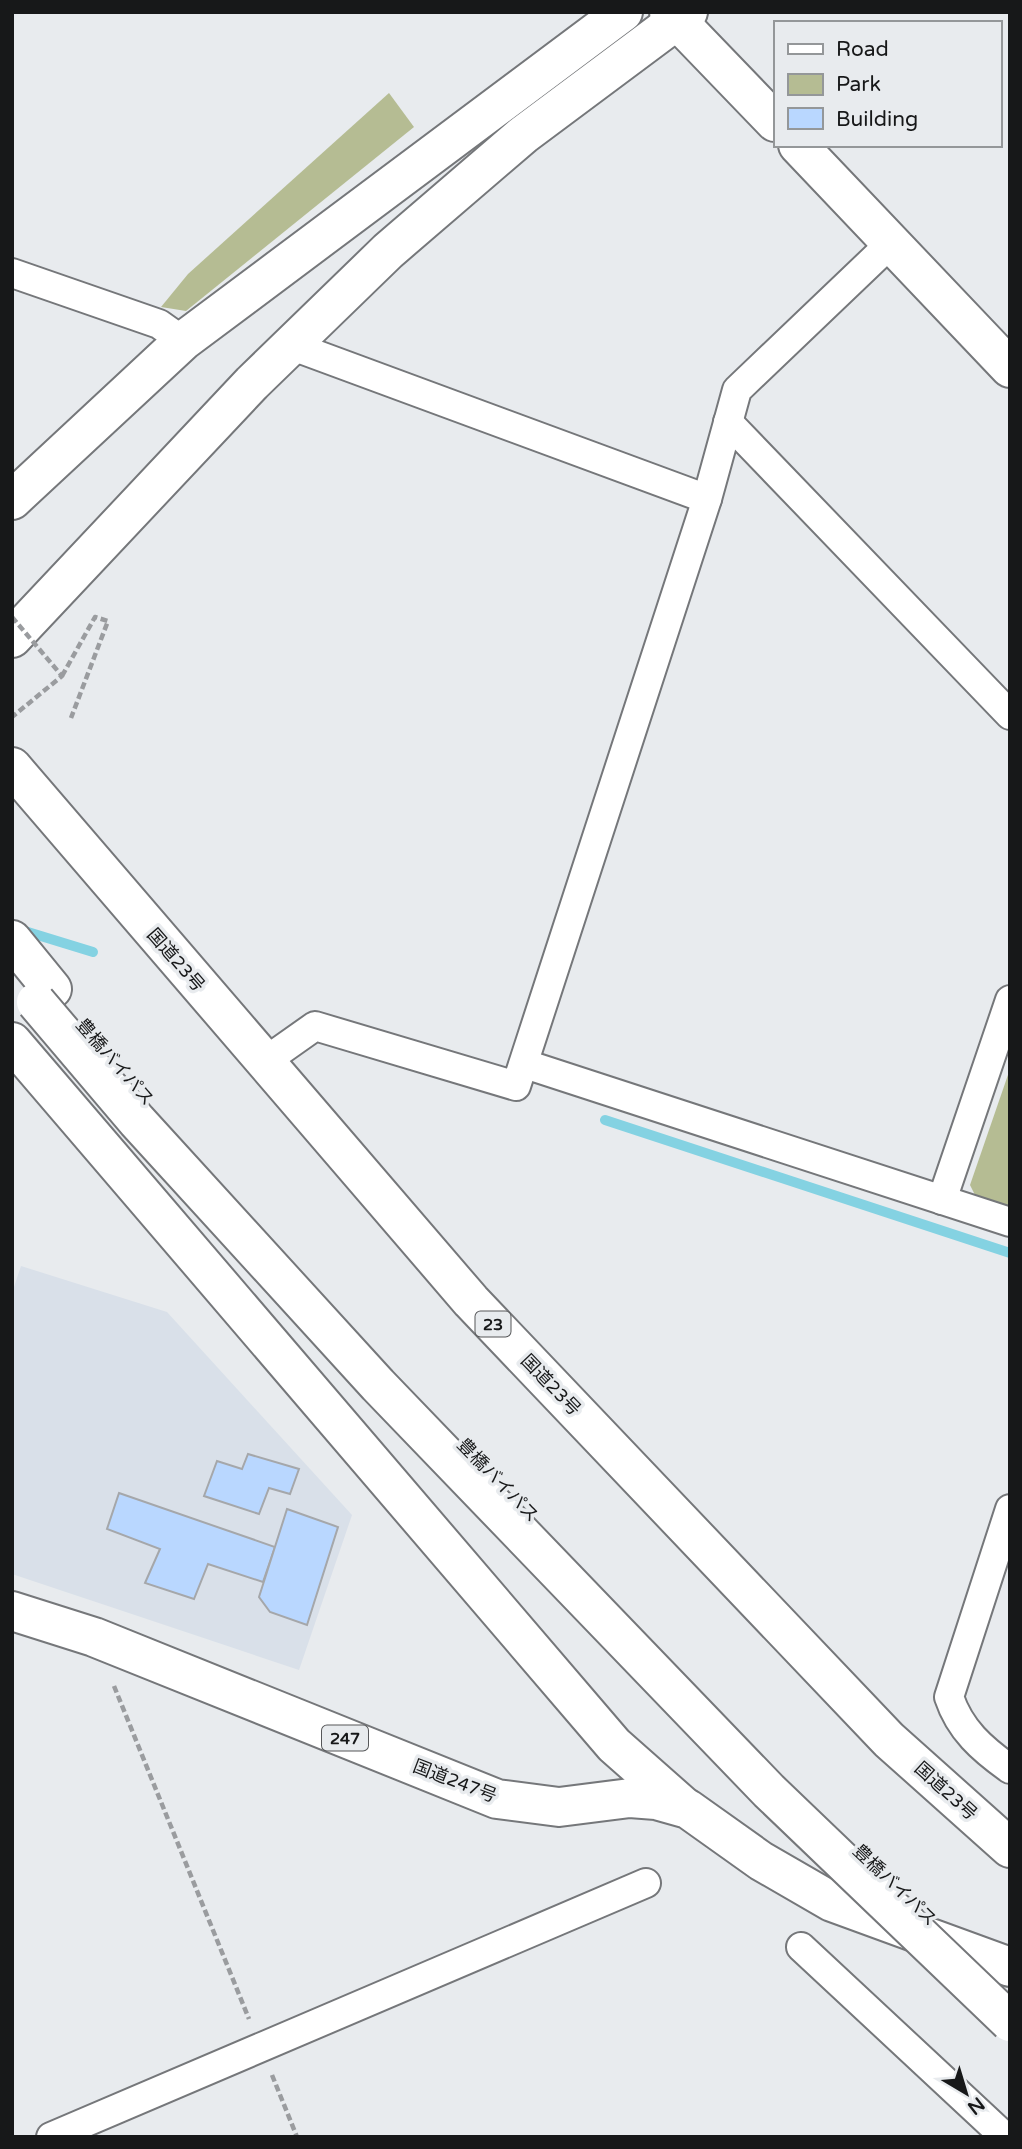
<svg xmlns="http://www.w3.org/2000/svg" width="1022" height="2149" font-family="'Varela Round','Noto Sans JP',sans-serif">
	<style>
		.built { fill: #d9e0e9 }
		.green { fill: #b5bc93 }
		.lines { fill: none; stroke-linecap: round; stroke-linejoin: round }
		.stream { stroke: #84d2e2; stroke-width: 10 }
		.building { fill: #b9d7ff; stroke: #a5a7aa; stroke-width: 2 }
		.street-casing { stroke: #75777a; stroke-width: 32 }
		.secondary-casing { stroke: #75777a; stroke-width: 42 }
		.highway-casing { stroke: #75777a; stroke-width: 42 }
		.path { stroke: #9a9c9f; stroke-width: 4.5; stroke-dasharray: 7 3.5; stroke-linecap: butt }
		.street { stroke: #fff; stroke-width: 28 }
		.secondary { stroke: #fff; stroke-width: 38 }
		.highway { stroke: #fff; stroke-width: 38 }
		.highway-bridge-casing { stroke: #75777a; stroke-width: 42; stroke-linecap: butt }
		.path-bridge { stroke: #9a9c9f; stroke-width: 4.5; stroke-dasharray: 7 3.5; stroke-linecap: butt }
		.highway-bridge { stroke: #fff; stroke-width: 38 }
		.labels { text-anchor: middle; stroke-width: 7; stroke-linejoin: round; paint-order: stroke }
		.shield { fill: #e8ebee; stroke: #565759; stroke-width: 2 }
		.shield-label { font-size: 16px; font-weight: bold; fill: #171819 }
		.street-label { font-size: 18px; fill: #171819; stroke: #e8ebee }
	</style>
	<rect width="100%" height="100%" fill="#e8ebee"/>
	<path class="built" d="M21 1266 167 1312 352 1515 299 1670 12 1574V1293Z"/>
	<g class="green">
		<path d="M389 93 414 127 186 311 161 307 188 274Z"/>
		<path d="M1010 1069V1208L976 1197 970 1185Z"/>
	</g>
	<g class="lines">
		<g class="stream">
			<path d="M18 929 93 952"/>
			<path d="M605 1120 1010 1253"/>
		</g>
	</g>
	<g class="building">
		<path d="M248 1454 299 1469 290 1494 269 1488 259 1514 204 1496 217 1461 242 1469Z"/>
		<path d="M119 1493 275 1547 263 1582 208 1564 194 1599 145 1583 160 1549 107 1529Z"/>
		<path d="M287 1509 338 1527 307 1625 270 1612 259 1597Z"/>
	</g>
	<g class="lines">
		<defs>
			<g id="street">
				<path d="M12 273 159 324 183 341"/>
				<path d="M290 345 707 499"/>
				<path d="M728 422 1010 715"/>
				<path d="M264 1062 315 1026 516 1086 707 499 737 390 892 242"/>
				<path d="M525 1064 1010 1222"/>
				<path d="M942 1200 1010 1000"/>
				<path d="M1010 1509 949 1697C960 1730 982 1749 1010 1769"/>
				<path d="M801 1947 1005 2137"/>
				<path d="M51 2137 646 1883"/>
			</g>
			<g id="secondary">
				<path d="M669 12 775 122"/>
				<path d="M798 145 1010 368"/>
				<path d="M12 500 183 341 623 12"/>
				<path d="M12 638 252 383 388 251 523 135 688 12"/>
			</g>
			<g id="highway">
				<path d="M12 767 471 1301 889 1740 1010 1848"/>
				<path d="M12 940 52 989"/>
				<path d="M12 1042 614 1745 683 1806"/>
				<path d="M12 1611 94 1637 497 1799 559 1807 630 1798 656 1800 688 1809 761 1861 832 1902 1010 1967"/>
			</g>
		</defs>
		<use href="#street" class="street-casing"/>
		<use href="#secondary" class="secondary-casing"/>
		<use href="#highway" class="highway-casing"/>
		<g class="path">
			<path d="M62 676 95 617 108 621 71 718"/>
			<path d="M114 1686 249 2019"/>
			<path d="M272 2075 297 2137"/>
		</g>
		<use href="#street" class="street"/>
		<use href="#secondary" class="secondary"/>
		<use href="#highway" class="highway"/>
		<defs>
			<path id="highway-bridge" d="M36 1002 137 1121 378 1385 769 1791 1010 2022"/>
		</defs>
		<use href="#highway-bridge" class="highway-bridge-casing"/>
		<path class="path-bridge" d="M12 617 62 676 12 717"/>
		<use href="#highway-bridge" class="highway-bridge"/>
	</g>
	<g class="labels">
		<g class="shield">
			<rect x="475.5" y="1311.5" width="35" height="25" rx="5"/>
			<rect x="322" y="1725.5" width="46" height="25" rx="5"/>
		</g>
		<g class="shield-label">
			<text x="493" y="1330">23</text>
			<text x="345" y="1744">247</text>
		</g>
		<g class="street-label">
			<text transform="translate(176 960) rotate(49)" y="6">国道23号</text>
			<text transform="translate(115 1062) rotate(49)" y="6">豊橋バイパス</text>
			<text transform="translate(551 1385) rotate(46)" y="6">国道23号</text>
			<text transform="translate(498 1480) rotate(46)" y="6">豊橋バイパス</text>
			<text transform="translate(455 1781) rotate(21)" y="6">国道247号</text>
			<text transform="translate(946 1791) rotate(42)" y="6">国道23号</text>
			<text transform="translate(895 1885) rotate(44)" y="6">豊橋バイパス</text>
		</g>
	</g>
	<rect width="1022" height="2149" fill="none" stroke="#171819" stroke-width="28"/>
	<rect x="774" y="21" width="228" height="126" fill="#e8ebee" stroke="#949799" stroke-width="2"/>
	<rect x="788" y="44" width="35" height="10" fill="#ffffff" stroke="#949799" stroke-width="2"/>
	<text x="836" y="56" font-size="21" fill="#171819">Road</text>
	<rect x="788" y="74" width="35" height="21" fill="#b5bc93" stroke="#949799" stroke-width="2"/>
	<text x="836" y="91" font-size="21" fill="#171819">Park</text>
	<rect x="788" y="108" width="35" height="21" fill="#b9d7ff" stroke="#949799" stroke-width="2"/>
	<text x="836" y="126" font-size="21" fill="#171819">Building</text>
	<g transform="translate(966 2093) rotate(142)" stroke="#e8ebee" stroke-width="5" paint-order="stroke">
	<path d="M0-5L12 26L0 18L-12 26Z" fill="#171819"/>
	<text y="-10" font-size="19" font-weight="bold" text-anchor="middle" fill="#171819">N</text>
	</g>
</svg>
